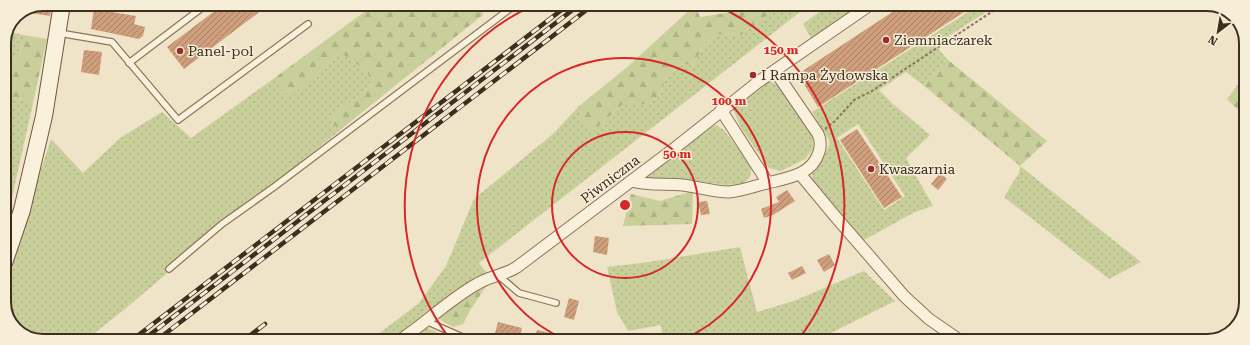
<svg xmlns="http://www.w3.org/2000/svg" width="1250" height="345" font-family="'Roboto Serif',serif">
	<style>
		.grass { fill: url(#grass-dots); fill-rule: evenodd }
		.forest { fill: url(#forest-firs) }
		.building { fill: url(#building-hatch) }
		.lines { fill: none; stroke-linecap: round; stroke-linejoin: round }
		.lane-casing { stroke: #8d765c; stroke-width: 8 }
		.street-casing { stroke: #8d765c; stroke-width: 13 }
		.secondary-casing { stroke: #6f573f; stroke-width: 18 }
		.path { stroke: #8d765c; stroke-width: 2; stroke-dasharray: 3 2; stroke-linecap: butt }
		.lane { stroke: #faf1dc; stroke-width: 5.5 }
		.street { stroke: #faf1dc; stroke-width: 11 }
		.secondary { stroke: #faf1dc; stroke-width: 16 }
		.rail-casing { stroke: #3d2e20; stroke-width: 4.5 }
		.rail { stroke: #f7eed8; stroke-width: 3; stroke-dasharray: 9; stroke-linecap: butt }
		.ring { fill: none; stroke: #d62828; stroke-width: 2 }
		.poi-dot { fill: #9e2a2b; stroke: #f7eed8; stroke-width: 1.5 }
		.labels { text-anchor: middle; stroke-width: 3; stroke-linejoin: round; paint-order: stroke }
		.poi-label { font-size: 14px; fill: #3d2e20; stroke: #f7eed8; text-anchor: start }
		.street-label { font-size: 14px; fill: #3d2e20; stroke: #f7eed8 }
		.rim { fill: none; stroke: #3d2e20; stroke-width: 2 }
		.centre { fill: #d62828; stroke: #f7eed8; stroke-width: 2 }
		.ring-label { font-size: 12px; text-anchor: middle; font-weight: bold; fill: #d62828; stroke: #f7eed8; stroke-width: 3; stroke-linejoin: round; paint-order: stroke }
	</style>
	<defs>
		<pattern id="grass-dots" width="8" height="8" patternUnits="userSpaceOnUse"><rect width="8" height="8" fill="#c9cf9b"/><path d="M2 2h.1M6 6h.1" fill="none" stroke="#aeb285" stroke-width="1.8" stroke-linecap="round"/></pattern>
		<pattern id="forest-firs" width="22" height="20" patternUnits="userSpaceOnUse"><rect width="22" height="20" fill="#c9cf9b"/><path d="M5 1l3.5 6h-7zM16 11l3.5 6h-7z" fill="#aeb285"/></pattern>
		<pattern id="building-hatch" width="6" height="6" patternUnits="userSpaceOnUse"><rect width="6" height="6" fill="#cf9f7d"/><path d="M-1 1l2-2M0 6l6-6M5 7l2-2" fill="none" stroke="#a98266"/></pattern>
	</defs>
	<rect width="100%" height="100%" fill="#f0e4c8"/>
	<g class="grass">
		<path d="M781 5H809L479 263 487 273 395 340H359L377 335 419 303 446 266 474 199 554 133 579 106V119L594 130 623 104H649L660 96 666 79 679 64 693 65 706 42 718 34 741 35Z"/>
		<path d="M829 5H862L811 38 803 24Z"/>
		<path d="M979 5H997L935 45 947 59 923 85 906 72 879 90 893 104 930 135 906 158 933 206 915 212 864 240 812 180V172L825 155 830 142 812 112ZM858 124 905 196 884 210 837 138Z"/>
		<path d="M9 32 24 35 19 57 6 65 4 86V43Z"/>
		<path d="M341 53 367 71 372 85 330 119 339 131 233 217 131 304 86 340H33L14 328 4 307V282L15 255 30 203 51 139 83 173 120 138 162 112 191 138 273 79 289 97Z"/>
		<path d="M770 81 782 88 813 136V149L805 159 781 171 769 168 741 128 733 109 763 82Z"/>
		<path d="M4 94 33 103 11 202 4 201Z"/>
		<path d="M716 125 724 130 752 166 750 177 743 184 725 185 678 178H646L649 173 703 130Z"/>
		<path d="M1020 166 1141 262 1109 279 1004 197 1019 173Z"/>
		<path d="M740 247 757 312 794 301 864 271 895 301 821 338 786 336 746 340H663L661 325 628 331 617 312 607 267 649 262Z"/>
		<path d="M426 327 453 340H415L413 338Z"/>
	</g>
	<g class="forest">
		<path d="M375 4H473L484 14 339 131 330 119 372 85 367 71 341 53 289 98 273 79Z"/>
		<path d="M695 5 700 17 738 11 749 5H781L741 35 718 34 706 42 693 65 679 64 666 79 660 96 649 104H623L594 130 579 119V106L626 68Z"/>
		<path d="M24 35 47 39 33 103 4 94 6 65 19 57Z"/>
		<path d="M947 59 1047 141 1020 166 923 85Z"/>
		<path d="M1246 74V106L1239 111 1227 99Z"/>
		<path d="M693 191 692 224 623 226 631 194 660 201Z"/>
		<path d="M489 282 471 309 463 324 453 327 437 318 472 290Z"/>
	</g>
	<g class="building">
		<path d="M43 4H52L50 16 25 12Z"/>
		<path d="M224 4H270L184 69 167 47Z"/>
		<path d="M903 5H975L818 107 798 74Z"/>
		<path d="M94 9 136 16 134 24 145 27 143 36 139 39 91 29Z"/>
		<path d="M84 50 102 52 99 75 81 72Z"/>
		<path d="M857 129 902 197 884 208 840 140Z"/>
		<path d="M940 173 947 179 938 190 931 184Z"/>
		<path d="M787 190 795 201 773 215 764 218 761 209 779 202 776 197Z"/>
		<path d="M707 201 710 214 701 215 698 202Z"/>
		<path d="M595 236 609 238 607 255 593 252Z"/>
		<path d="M829 254 835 265 824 272 817 260Z"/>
		<path d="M802 266 806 273 792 280 788 273Z"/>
		<path d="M569 298 579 301 574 320 564 317Z"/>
		<path d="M498 322 522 328 519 340H507L494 337Z"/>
		<path d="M537 330 567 337 566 340H534Z"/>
	</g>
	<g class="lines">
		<defs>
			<g id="lane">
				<path d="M59 33 112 42 178 120 308 24"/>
				<path d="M129 63 207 4"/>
				<path d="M169 269 222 224 274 187 515 5"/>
				<path d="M498 275 519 293 556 303"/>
				<path d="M426 321 469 340"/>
				<path d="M791 341 795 340"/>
			</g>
			<g id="street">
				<path d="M721 110 768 183"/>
				<path d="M800 174 834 215 904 296 929 319 961 341"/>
				<path d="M632 181C649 186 666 183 683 185 699 187 713 192 729 192 742 191 755 186 767 183 788 178 812 175 819 152 821 145 821 140 818 134L775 71"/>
				<path d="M400 340C427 322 450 299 477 284 490 276 505 275 517 267L671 151 758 82 870 5"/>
			</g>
			<path id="secondary" d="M4 263 22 210 44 116 62 4"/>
		</defs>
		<use href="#lane" class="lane-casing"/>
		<use href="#street" class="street-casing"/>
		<use href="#secondary" class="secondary-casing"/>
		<path class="path" d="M825 129 835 121 854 100 872 91 1002 5"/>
		<use href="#lane" class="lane"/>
		<use href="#street" class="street"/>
		<use href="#secondary" class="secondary"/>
		<defs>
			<g id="rail">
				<path d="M132 340 568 5"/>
				<path d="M143 340 579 5"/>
				<path d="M157 340 593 5"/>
				<path d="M244 340 265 324"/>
			</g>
		</defs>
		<use href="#rail" class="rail-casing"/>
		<use href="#rail" class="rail"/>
	</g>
	<g class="ring">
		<circle cx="625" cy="205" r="73"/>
		<path d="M566 340A147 147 0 1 1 682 340"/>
		<path d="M450 339A220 220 0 0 1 534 5M716 5A220 220 0 0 1 798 340"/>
	</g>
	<g class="poi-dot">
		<circle cx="886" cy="40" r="4"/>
		<circle cx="180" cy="51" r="4"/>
		<circle cx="753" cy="75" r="4"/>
		<circle cx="871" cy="169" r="4"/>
	</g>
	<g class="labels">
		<g class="poi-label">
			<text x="894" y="45">Ziemniaczarek</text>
			<text x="188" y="56">Panel-pol</text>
			<text x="761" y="80">I Rampa Żydowska</text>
			<text x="879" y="174">Kwaszarnia</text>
		</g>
		<g class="street-label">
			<text transform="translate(610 179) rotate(-37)" y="5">Piwniczna</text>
		</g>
	</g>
	<path d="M0 0H1250V345H0ZM43 11H1207A32 32 0 0 1 1239 43V302A32 32 0 0 1 1207 334H43A32 32 0 0 1 11 302V43A32 32 0 0 1 43 11Z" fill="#f7eed8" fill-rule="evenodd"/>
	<path class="rim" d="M43 11H1207A32 32 0 0 1 1239 43V302A32 32 0 0 1 1207 334H43A32 32 0 0 1 11 302V43A32 32 0 0 1 43 11Z"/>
	<circle cx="625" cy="205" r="6" class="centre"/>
	<g class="ring-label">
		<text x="781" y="54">150 m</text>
		<text x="729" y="105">100 m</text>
		<text x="677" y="158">50 m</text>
	</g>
	<g transform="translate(1218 32) rotate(211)" stroke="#f7eed8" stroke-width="3" paint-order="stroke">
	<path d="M0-3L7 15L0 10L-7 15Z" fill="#3d2e20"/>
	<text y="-6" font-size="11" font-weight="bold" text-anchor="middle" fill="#3d2e20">N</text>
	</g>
</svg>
